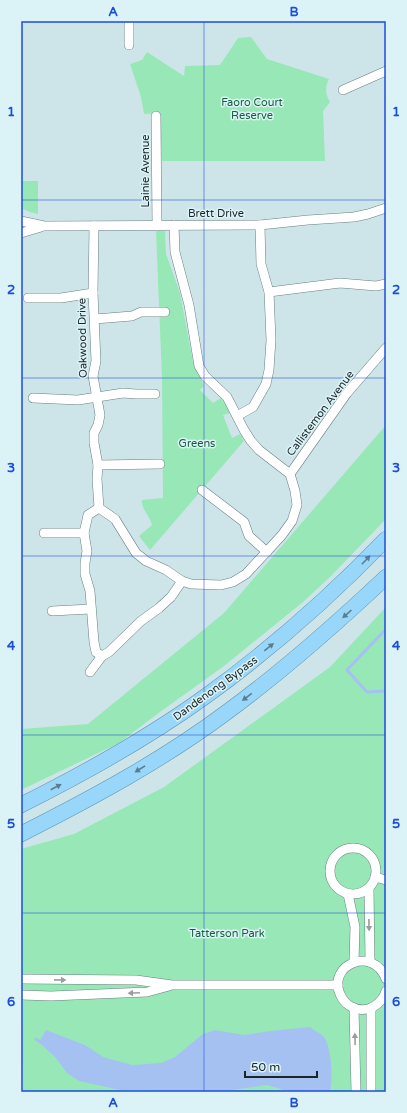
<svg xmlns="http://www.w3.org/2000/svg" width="407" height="1113" font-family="'Varela Round',sans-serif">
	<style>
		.green { fill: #97e8b6 }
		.water { fill: #a5c1f2 }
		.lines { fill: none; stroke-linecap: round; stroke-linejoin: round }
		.stream { stroke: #a5c1f2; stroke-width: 3 }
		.minor-casing { stroke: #697f82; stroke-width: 10 }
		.trunk-casing { stroke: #5c92b0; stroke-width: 16 }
		.minor { stroke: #fff; stroke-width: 9 }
		.trunk { stroke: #98d7fa; stroke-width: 15 }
		.oneway { fill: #5a7e90 }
		.oneway2 { fill: #999d9e }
		.grid { fill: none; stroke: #1d4ed8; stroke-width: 1; stroke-opacity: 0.55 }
		.labels { text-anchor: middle; stroke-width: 3; stroke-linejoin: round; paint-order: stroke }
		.park-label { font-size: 11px; fill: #145e39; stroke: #dbf3f7 }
		.street-label { font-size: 11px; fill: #1c2527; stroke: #dbf3f7 }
		.neatline { fill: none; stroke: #1d4ed8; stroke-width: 1.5 }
		.grid-label { font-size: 13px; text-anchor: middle; font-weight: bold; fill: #1d4ed8 }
	</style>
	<rect width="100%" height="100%" fill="#cde5e9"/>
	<g class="green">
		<path d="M251 37 267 59 329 79C325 87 325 94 330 102L323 111 325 161H162L160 113 144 114 141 97 130 64 142 60 147 52 184 76 185 66 220 65 238 38Z"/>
		<path d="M21 181H38V214L30 212 21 208Z"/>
		<path d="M156 231H165L166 254 180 293 193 362 204 386 200 390 213 403 221 398 230 413 223 415 232 438 240 434 244 441 150 550 139 536 152 525C150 516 141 509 142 500L163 498 162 378Z"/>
		<path d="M386 425V519L330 577 303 602 224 666 160 712 119 743 21 790V729L88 724 224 613Z"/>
		<path d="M386 607V1092H23L21 849 74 834 164 787 330 667Z"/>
	</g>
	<path class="water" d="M310 1027C314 1030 319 1033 323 1036 332 1046 333 1080 330 1092H291L267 1085 219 1092 120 1090 79 1081 67 1073 56 1058 39 1042 46 1030 85 1045 103 1057 132 1065 161 1063 175 1057 203 1034 215 1030 244 1035 270 1031Z"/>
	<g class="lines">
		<g class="stream">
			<path d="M386 629 347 670 367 692 386 691"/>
			<path d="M36 1039 43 1044"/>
		</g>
		<defs>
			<g id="minor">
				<path d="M129 21V45"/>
				<path d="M343 90 386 71"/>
				<path d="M156 116 157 226"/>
				<path d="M21 221 44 226 260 225 308 220 354 217 368 214 386 208"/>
				<path d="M94 226 93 293 96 361 93 376 100 415 98 425 94 433V443L98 465 97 479 99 508 115 519 136 553 146 561 166 570 182 581 191 584 221 585 233 582 246 574 282 535 292 521 297 505 295 491 290 474 259 450 251 441 244 430 227 397 205 376 199 366 189 305 175 252 174 225"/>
				<path d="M21 233 41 227"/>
				<path d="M269 292 340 283 376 286 386 284"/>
				<path d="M28 298H61L93 293"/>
				<path d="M95 319 132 316 141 312H165"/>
				<path d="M33 398 78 400 123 393 136 394H155"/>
				<path d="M237 416 253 407 266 384 269 370 271 340 269 292 261 264 260 225"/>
				<path d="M98 465 160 464"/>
				<path d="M290 474 347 393 386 348"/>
				<path d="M202 490 244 522 249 536 267 552"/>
				<path d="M99 508 88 515 84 533 87 551 85 563V574L90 591 94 642 96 652 102 656 109 652 141 621 159 608 171 597 182 581"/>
				<path d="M44 533H84"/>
				<path d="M52 611 91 609"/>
				<path d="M90 672 102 656"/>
				<circle cx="353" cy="871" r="23"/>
				<path d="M375 877 386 880"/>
				<path d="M369 889 370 962"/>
				<path d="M348 894 355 927 354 962"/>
				<path d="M21 979 136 980 172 985H338"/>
				<path d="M386 979C373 945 327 965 340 994 342 999 345 1003 350 1006 357 1010 366 1011 373 1007 380 1003 384 998 386 991"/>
				<path d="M21 995 51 996 147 992 169 986"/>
				<path d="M354 1008 356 1092"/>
				<path d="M371 1008V1092"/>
			</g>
			<g id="trunk">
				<path d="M21 805C85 773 148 738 206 696 271 649 331 596 386 539"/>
				<path d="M21 834C92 798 163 760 227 712 283 671 335 625 386 577"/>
			</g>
		</defs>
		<use href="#minor" class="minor-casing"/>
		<use href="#trunk" class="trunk-casing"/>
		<use href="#minor" class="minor"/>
		<use href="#trunk" class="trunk"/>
	</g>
	<defs><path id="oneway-solid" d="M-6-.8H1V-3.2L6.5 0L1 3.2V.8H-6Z"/></defs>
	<g class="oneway">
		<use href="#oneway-solid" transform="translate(366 560) rotate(-46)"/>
		<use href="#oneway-solid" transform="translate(347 614) rotate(138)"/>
		<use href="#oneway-solid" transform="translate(269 647) rotate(-39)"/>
		<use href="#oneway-solid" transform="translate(247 697) rotate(143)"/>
		<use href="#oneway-solid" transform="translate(140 769) rotate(148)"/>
		<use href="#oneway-solid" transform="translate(56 787) rotate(-28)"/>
	</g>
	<g class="oneway2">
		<use href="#oneway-solid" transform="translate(369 925) rotate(89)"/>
		<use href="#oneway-solid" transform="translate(60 980) rotate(1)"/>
		<use href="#oneway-solid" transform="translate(134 993) rotate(178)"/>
		<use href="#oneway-solid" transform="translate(355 1039) rotate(-91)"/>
	</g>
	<path class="grid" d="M204 21V1092M21 200H386M21 378H386M21 556H386M21 735H386M21 913H386"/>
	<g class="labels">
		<g class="park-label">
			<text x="252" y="106">Faoro Court<tspan x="252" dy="13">Reserve</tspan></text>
			<text x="197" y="447">Greens</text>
			<text x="227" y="937">Tatterson Park</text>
		</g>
		<g class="street-label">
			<text transform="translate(145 171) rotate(-90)" y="4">Lainie Avenue</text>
			<text x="216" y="217">Brett Drive</text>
			<text transform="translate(82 338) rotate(-91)" y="4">Oakwood Drive</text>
			<text transform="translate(320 413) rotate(-53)" y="4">Callistemon Avenue</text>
			<text transform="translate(215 688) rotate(-36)" y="4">Dandenong Bypass</text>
		</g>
	</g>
	<rect width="407" height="1113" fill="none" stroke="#dbf3f7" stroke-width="44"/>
	<path d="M245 1071v6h72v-6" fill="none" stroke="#1c2527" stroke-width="2"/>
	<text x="251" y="1071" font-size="12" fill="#1c2527" stroke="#dbf3f7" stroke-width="3" paint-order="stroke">50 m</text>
	<rect x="22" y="22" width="363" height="1069" class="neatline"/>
	<g class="grid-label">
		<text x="113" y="16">A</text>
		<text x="294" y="16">B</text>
		<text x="11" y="116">1</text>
		<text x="396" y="116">1</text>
		<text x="11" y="294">2</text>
		<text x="396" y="294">2</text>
		<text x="11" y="472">3</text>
		<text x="396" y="472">3</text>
		<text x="11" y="650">4</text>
		<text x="396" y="650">4</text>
		<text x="11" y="828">5</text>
		<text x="396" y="828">5</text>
		<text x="11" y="1006">6</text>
		<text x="396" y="1006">6</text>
		<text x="113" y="1107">A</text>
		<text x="294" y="1107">B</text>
	</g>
</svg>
